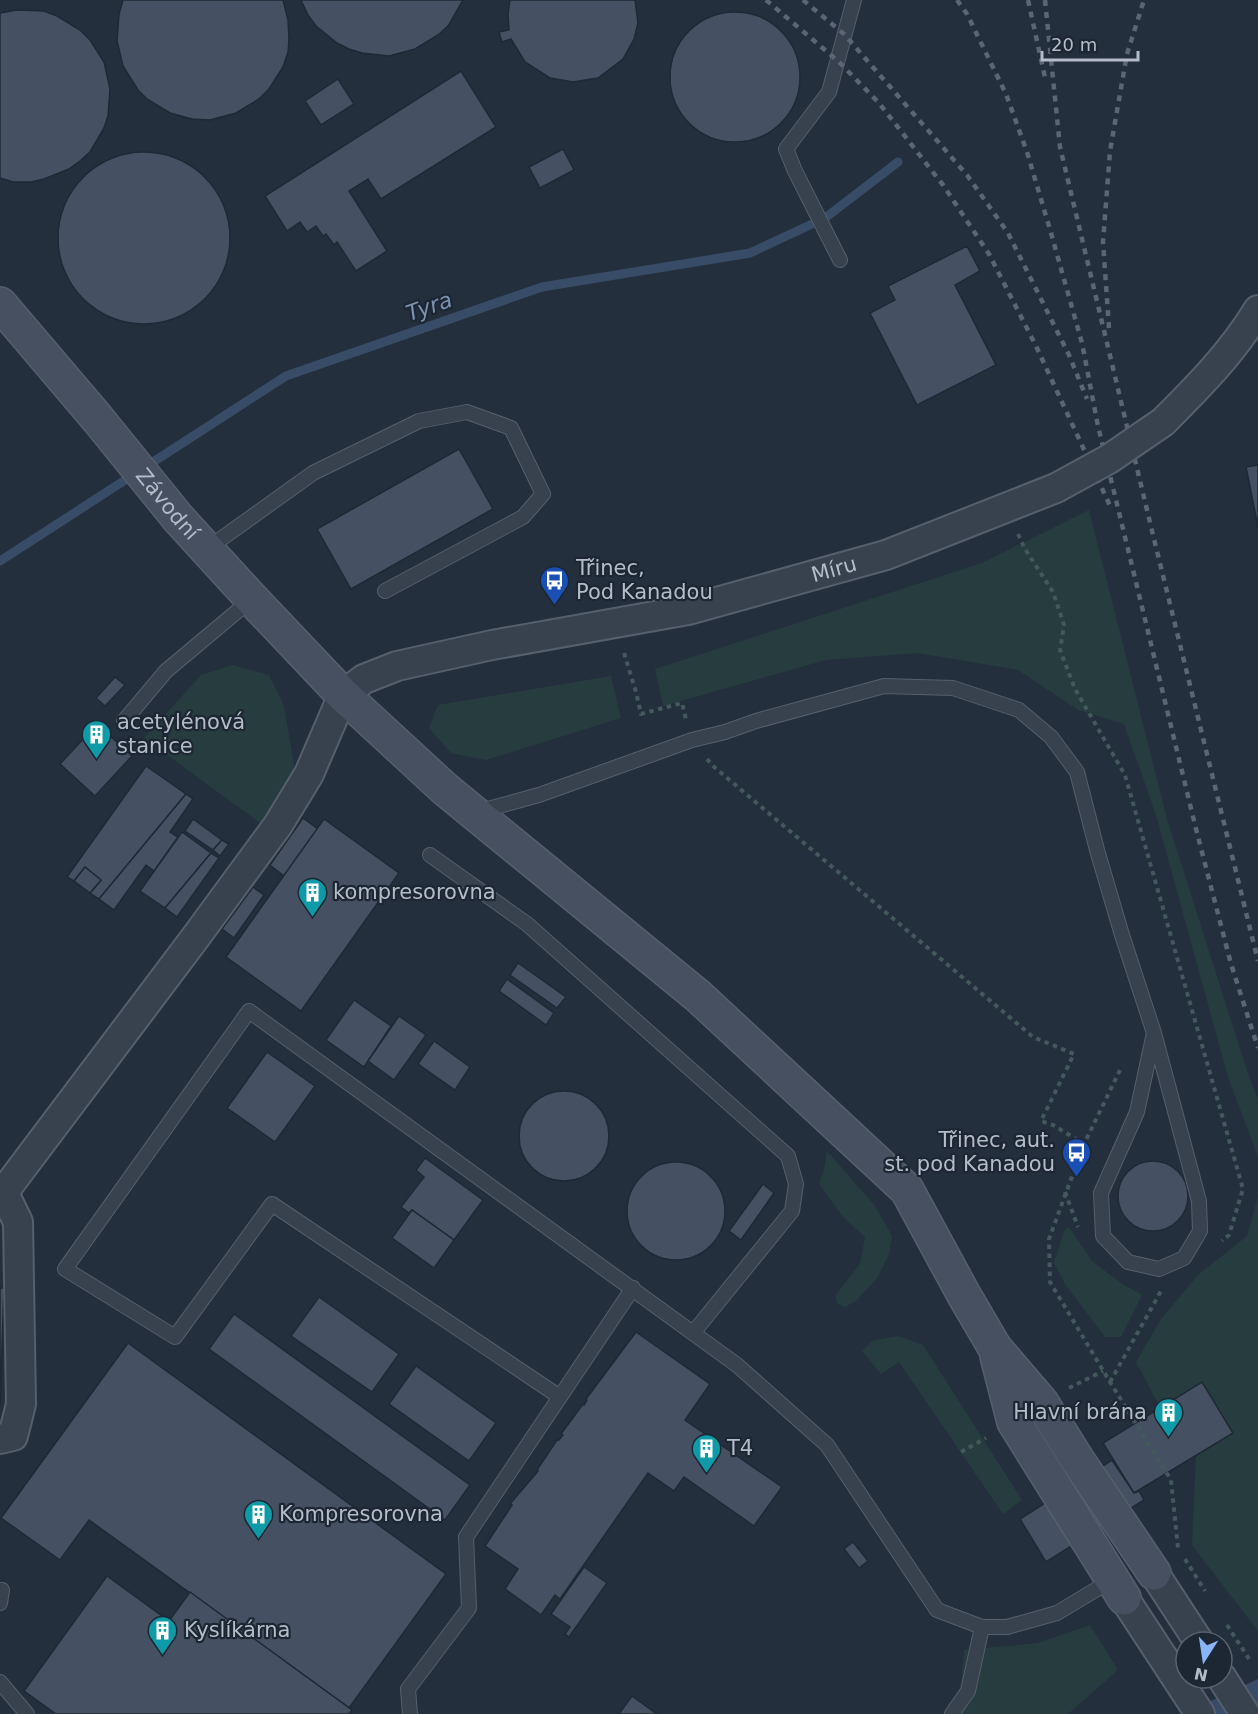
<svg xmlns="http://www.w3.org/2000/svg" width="1258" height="1714" font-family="'DejaVu Sans',sans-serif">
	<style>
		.green { fill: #263c3f }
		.water { fill: #394c67 }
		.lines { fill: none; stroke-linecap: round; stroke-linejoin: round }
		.stream { stroke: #394c67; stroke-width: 9 }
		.building { fill: #455162; stroke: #1f2835; stroke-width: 1.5 }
		.lane-casing { stroke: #565f6c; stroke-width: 16 }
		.street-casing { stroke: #565f6c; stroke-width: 32 }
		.secondary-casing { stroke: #565f6c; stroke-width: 36 }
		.path { stroke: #44595c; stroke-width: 4; stroke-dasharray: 4.5 4.5; stroke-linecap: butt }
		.lane { stroke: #38414e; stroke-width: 14 }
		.street { stroke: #38414e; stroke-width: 28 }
		.secondary { stroke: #465061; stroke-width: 33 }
		.rail { stroke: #5a6575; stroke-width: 4.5; stroke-dasharray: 6 6; stroke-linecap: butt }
		.street-bridge-casing { stroke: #565f6c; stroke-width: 32; stroke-linecap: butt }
		.street-bridge { stroke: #38414e; stroke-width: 28 }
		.labels { text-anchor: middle; stroke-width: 4.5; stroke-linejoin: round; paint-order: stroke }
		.street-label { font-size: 21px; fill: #b4bcc9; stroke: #1d2633 }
		.poi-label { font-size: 21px; fill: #b4bcc9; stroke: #1d2633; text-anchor: start }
		.water-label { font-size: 22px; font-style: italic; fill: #7c92b1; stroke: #1d2633 }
	</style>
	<rect width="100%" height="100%" fill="#242f3e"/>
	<g class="green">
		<path d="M1089 510 1167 819 1248 1074 1258 1099V1157L1228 1077 1156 815 1124 724 1078 710 1018 670 918 653 826 660 663 706 655 669 982 563Z"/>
		<path d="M232 665 269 675 284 706 295 771 260 823 144 738 201 675Z"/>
		<path d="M611 676 621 718 486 760 451 753 429 728 438 705Z"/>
		<path d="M827 1151 875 1206 892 1236 889 1254 877 1278 856 1301 845 1307 838 1304 835 1296 860 1264 865 1237 843 1217 819 1184 824 1170Z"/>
		<path d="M1258 1196V1631L1192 1545 1196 1455 1233 1432 1202 1383 1161 1409 1136 1362 1161 1319 1198 1275 1247 1236Z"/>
		<path d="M1069 1227 1092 1261 1121 1283 1142 1295 1121 1337H1105L1065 1284 1054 1263 1064 1231Z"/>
		<path d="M899 1336 923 1345 1022 1500 1003 1514 899 1362 881 1374 862 1351 874 1340Z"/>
		<path d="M1090 1625 1118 1670 1068 1714H959L964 1650 1038 1643Z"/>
	</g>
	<path class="water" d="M1258 1679V1714H1183Z"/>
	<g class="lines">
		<path class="stream" d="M0 561 286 376 542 287 750 253 825 218 898 162"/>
	</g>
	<g class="building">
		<path d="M123 0H283L288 20 289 40 288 52 283 67 269 89 259 99 236 113 210 120 192 119 170 113 147 99 138 90 123 66 117 41 119 14Z"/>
		<path d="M301 0H463L448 26 438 35 415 49 389 56 362 53 349 49 337 43 316 26 308 15Z"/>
		<path d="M510 0H635L638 23 634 39 623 59 598 78 573 82 550 78 525 62 511 39 502 42 499 32 509 30 508 14Z"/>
		<path d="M17 10 44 11 57 16 80 30 90 40 104 62 110 89 108 116 104 128 90 152 80 161 69 169 44 179 31 182H13L0 178V13Z"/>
		<circle cx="735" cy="77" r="65"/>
		<path d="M461 71 496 127 381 199 368 179 349 191 387 251 356 271 337 242 334 245 326 234 323 236 316 226 307 232 300 222 287 231 265 196Z"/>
		<path d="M338 79 354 104 321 125 305 101Z"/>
		<path d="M563 149 574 170 540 188 529 167Z"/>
		<circle cx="144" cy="238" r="86"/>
		<path d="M967 246 980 271 955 285 996 365 917 405 870 313 895 300 888 286Z"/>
		<path d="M459 449 493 509 351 589 317 529Z"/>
		<path d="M1258 465V527L1246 467Z"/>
		<path d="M115 677 125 685 105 706 96 698Z"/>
		<path d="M97 724 132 756 95 796 60 764Z"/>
		<path d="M146 766 186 794 99 899 90 893 101 880 85 867 74 881 67 877Z"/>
		<path d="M186 794 193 799 170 832 178 837 154 871 146 865 114 910 99 899Z"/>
		<path d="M303 818 318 829 284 876 270 865Z"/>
		<path d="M193 819 222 840 213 850 185 831Z"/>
		<path d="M324 819 399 873 301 1011 226 957Z"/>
		<path d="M182 832 211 853 165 908 140 891Z"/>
		<path d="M222 840 229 844 220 856 213 850Z"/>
		<path d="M211 853 219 858 177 917 165 908Z"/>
		<path d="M85 867 101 880 90 893 74 881Z"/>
		<path d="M253 887 264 895 234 938 222 929Z"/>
		<path d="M518 963 566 997 557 1008 510 975Z"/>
		<path d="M507 979 554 1013 546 1025 499 991Z"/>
		<path d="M354 1000 391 1026 364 1067 326 1040Z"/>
		<path d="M399 1016 426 1035 394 1080 368 1061Z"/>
		<path d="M434 1041 470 1067 455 1090 418 1064Z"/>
		<path d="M267 1052 315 1086 275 1142 227 1108Z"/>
		<circle cx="564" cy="1136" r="45"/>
		<path d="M425 1158 483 1200 454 1240 412 1210 409 1213 401 1207 424 1177 416 1170Z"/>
		<circle cx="1153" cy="1196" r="35"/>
		<circle cx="676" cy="1211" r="49"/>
		<path d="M763 1184 774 1193 741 1240 729 1231Z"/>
		<path d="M412 1210 454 1240 434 1268 392 1238Z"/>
		<path d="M0 1288H4L0 1406Z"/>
		<path d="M319 1297 399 1354 372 1392 291 1336Z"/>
		<path d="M234 1314 470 1485 445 1520 209 1349Z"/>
		<path d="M636 1332 710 1384 685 1420 782 1487 754 1526 684 1477 674 1491 648 1473 560 1599 555 1595 541 1615 505 1589 518 1569 485 1546 512 1505 510 1504 538 1471 537 1470 557 1440H559L563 1435 561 1434 583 1404 584 1405 587 1400 586 1399Z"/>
		<path d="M128 1343 446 1574 349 1708 89 1520 60 1560 1 1518Z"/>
		<path d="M416 1366 496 1423 469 1461 389 1404Z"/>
		<path d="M1202 1382 1233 1433 1134 1493 1103 1443Z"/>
		<path d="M1112 1460 1134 1493 1139 1491 1144 1500 1046 1562 1020 1519Z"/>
		<path d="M853 1542 868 1561 859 1568 844 1549Z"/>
		<path d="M584 1567 607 1583 569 1637 565 1634 570 1627 551 1614Z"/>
		<path d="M107 1576 169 1621 190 1592 352 1710 349 1714H56L24 1691Z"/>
		<path d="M632 1696 657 1714H619Z"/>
	</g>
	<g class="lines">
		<defs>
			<g id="lane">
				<path d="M840 260 795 171 786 149 829 92 854 0"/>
				<path d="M207 549 313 473 419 421 467 412 511 428 543 494 523 517 385 591"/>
				<path d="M124 721 166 671 252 599"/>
				<path d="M477 812 539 795 692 740 725 732 756 721 884 686 953 688 1019 710 1051 737 1077 772 1097 850 1122 935 1154 1033 1199 1201 1200 1231 1184 1258 1159 1269 1128 1262 1103 1236 1101 1193 1137 1112 1154 1033"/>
				<path d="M430 855 527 924 788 1156 796 1184 792 1211 693 1333"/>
				<path d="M560 1397 272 1204 175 1337 65 1269 249 1011 737 1365 827 1445 937 1610 982 1627H1007L1057 1613 1112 1580"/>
				<path d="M0 1603 2 1590"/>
				<path d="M0 1682 27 1714"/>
				<path d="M410 1714 408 1689 469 1608 466 1537 633 1288"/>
				<path d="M952 1714 968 1691 982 1627"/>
			</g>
			<g id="street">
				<path d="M1163 422C1198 387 1232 353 1258 310"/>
				<path id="s1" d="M0 1197 195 938 278 825 309 774 343 695 364 679 397 666 492 645 688 610 886 555 1056 488"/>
				<path d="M0 1439 13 1436 21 1404 18 1222 3 1191"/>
				<path d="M1154 1573 1199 1642"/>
				<path d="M1124 1598 1200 1714"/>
				<path d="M1222 1678 1245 1714"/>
			</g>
			<g id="secondary">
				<path id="s2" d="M0 304 97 418 178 518 252 599 343 695 445 789 698 996 907 1190 964 1295 995 1348 1042 1403 1077 1459 1154 1573"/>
				<path d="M997 1356 1014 1422 1124 1598"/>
			</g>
		</defs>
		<use href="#lane" class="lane-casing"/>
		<use href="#street" class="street-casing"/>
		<use href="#secondary" class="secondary-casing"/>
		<g class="path">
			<path d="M1018 534 1025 549 1053 592 1064 625 1060 650 1075 689 1125 775 1243 1189 1229 1235 1222 1241"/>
			<path d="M624 653 636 692 641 714 682 703 686 719"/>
			<path d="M707 759 713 766 1033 1037 1074 1054 1041 1121 1053 1125 1084 1144"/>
			<path d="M1120 1070 1084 1144 1049 1239 1050 1282 1110 1382 1171 1480 1178 1548"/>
			<path d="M1065 1192 1078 1227"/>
			<path d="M1110 1382 1161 1291"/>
			<path d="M1069 1388 1103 1371"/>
			<path d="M961 1452 986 1438"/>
			<path d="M1185 1559 1205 1591"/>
			<path d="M1227 1625 1249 1659"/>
		</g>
		<use href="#lane" class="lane"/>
		<use href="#street" class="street"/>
		<use href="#secondary" class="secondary"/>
		<g class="rail">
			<path d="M766 0 838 61 879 103 943 185 989 254 1036 346 1112 510"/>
			<path d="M803 0 844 34 967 175 1008 233 1069 355 1087 399"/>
			<path d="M957 0 967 14 1006 94 1027 152 1051 233 1082 343 1098 426 1196 829 1231 964 1258 1048"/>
			<path d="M1028 0 1046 82"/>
			<path d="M1045 0 1060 147 1153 535 1258 961"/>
			<path d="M1109 328 1103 242 1110 151 1127 54 1144 0"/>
		</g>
		<defs>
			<path id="street-bridge" d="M1056 488 1109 459 1163 422"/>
		</defs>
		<use href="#street-bridge" class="street-bridge-casing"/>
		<use href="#street-bridge" class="street-bridge"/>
	</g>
	<defs>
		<symbol id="bus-pin" viewBox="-11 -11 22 30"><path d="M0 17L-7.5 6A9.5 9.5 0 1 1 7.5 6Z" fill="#1a4fb4" stroke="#1d2633"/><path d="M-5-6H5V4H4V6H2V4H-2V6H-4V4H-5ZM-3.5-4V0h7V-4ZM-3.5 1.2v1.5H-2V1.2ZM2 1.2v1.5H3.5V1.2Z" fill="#fff"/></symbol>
		<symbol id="building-pin" viewBox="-11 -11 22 30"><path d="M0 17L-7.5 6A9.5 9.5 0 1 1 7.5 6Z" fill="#0f9aa8" stroke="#1d2633"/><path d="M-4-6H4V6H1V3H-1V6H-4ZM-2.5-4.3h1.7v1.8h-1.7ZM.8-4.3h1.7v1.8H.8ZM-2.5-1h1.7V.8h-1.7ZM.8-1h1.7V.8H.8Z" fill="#fff"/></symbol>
	</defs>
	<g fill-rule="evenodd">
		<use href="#bus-pin" x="538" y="564" width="33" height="45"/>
		<use href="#building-pin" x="80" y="718" width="33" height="45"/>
		<use href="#building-pin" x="296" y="876" width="33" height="45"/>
		<use href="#bus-pin" x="1060" y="1136" width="33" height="45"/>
		<use href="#building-pin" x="1152" y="1396" width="33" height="45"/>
		<use href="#building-pin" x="690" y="1432" width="33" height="45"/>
		<use href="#building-pin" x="242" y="1498" width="33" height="45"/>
		<use href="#building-pin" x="146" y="1614" width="33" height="45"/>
	</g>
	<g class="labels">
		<g class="street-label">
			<text dy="7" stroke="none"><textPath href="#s2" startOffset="261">Závodní</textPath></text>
			<text dy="7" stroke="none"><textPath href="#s1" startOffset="1120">Míru</textPath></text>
		</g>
		<g class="poi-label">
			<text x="576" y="575">Třinec,<tspan x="576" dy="24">Pod Kanadou</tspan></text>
			<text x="117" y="729">acetylénová<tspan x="117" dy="24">stanice</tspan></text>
			<text x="333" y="899">kompresorovna</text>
			<text x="1055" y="1147" text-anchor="end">Třinec, aut.<tspan x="1055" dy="24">st. pod Kanadou</tspan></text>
			<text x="1147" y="1419" text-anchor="end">Hlavní brána</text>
			<text x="727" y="1455">T4</text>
			<text x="279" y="1521">Kompresorovna</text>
			<text x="184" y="1637">Kyslíkárna</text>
		</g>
		<g class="water-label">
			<text transform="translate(429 306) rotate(-19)" y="8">Tyra</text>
		</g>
	</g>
	<g transform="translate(1204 1660) rotate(192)"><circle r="28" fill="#1d2633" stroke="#59626f" stroke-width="1.5"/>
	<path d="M0-4.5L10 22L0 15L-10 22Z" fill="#8ab4f8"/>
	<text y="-9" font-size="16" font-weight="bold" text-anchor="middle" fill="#b4bcc9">N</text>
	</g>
	<path d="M1042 51v9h96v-9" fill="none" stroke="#b4bcc9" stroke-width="3"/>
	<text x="1051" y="51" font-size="18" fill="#b4bcc9" stroke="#1d2633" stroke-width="4.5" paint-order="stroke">20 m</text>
</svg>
